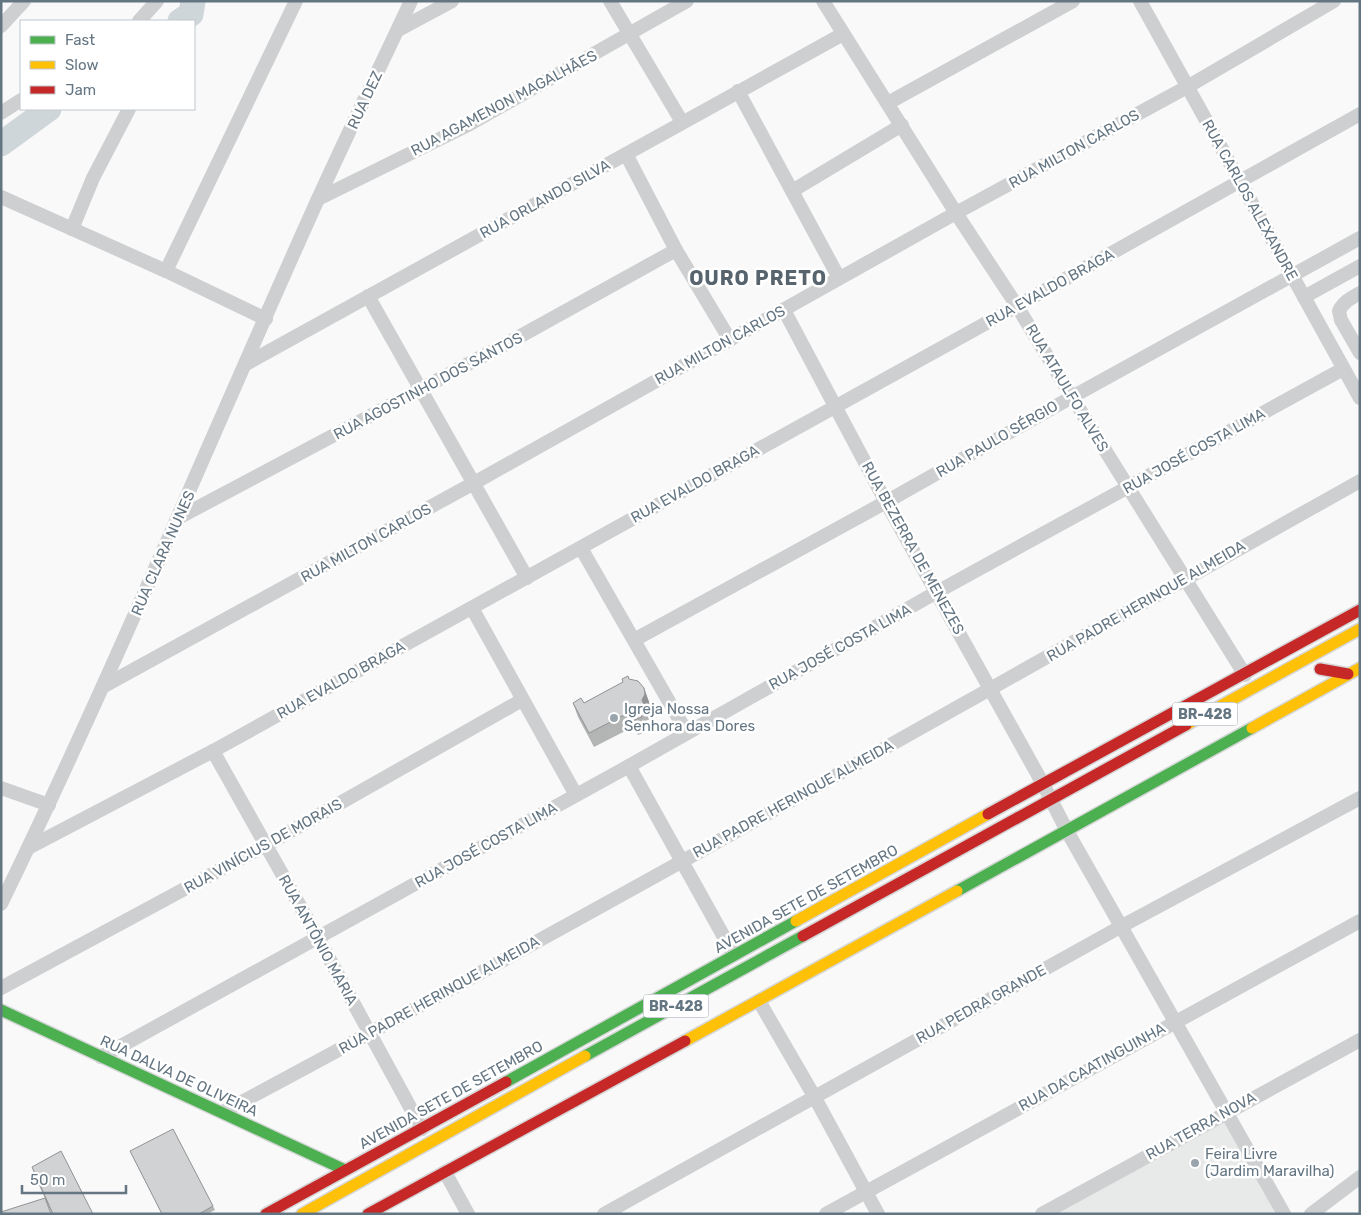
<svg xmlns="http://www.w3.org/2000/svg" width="1361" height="1215" font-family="Rubik,sans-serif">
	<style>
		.built { fill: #e8e9e9 }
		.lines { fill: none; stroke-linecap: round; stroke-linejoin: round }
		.river { stroke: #ced6d9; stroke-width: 25 }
		.fast-casing { stroke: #d5d6d7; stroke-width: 14 }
		.slow-casing { stroke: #d5d6d7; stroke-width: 14 }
		.jam-casing { stroke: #d5d6d7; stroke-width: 14 }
		.street { stroke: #cecfd0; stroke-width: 14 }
		.fast { stroke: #4caf50; stroke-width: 11 }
		.slow { stroke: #ffc107; stroke-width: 11 }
		.jam { stroke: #c62828; stroke-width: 11 }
		.wall { fill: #b3b5b5 }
		.shaded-wall { fill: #929394 }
		.building { fill: #d0d2d3; stroke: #929394 }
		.poi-dot { fill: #99a4ac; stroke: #fff; stroke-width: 2 }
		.labels { text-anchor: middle; stroke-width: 5; stroke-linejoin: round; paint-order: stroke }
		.shield { fill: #fff; stroke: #939fa8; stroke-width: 1 }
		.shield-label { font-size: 14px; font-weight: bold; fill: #657683 }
		.street-label { font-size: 15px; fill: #657683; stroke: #fff }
		.poi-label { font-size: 15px; fill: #657683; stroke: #fff; text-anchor: start }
		.district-label { font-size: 20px; font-weight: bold; letter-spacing: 1px; fill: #57646e; stroke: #fff }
	</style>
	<rect width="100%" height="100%" fill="#f9f9f9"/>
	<path class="built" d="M1226 1112 1284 1214H1042Z"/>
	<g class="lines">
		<g class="river">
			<path d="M180 21 191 14 193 1"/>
			<path d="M1 144 49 109"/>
		</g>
		<defs>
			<g id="fast">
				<path d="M957 891 1252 728"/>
				<path d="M1 1010 345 1170"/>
				<path d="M585 1056 803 936"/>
				<path d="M506 1082 796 921"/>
			</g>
			<g id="slow">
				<path d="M1186 725 1360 629"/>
				<path d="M1252 728 1360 668"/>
				<path d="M796 921 988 814"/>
				<path d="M685 1041 957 891"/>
				<path d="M302 1214 585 1056"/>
			</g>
			<g id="jam">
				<path d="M1320 669 1348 674"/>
				<path d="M988 814 1360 610"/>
				<path d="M803 936 1186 725"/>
				<path d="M266 1214 506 1082"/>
				<path d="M368 1214 685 1041"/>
			</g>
		</defs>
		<use href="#fast" class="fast-casing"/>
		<use href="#slow" class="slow-casing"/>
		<use href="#jam" class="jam-casing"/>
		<g class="street">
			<path d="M610 1 682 122"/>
			<path d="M823 1 956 213 1017 306 1072 397 1245 675"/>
			<path d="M1140 1 1360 398"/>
			<path d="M139 21 157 1"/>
			<path d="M1 26 24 1"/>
			<path d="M398 30 452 1"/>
			<path d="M738 91 839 278"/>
			<path d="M888 103 1073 1"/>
			<path d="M1 113 21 100"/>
			<path d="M626 154 676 250 730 340"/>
			<path d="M792 191 902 125"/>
			<path d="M1 197 166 271 266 319"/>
			<path d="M318 199 470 124 687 1"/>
			<path d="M72 229 93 178 129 109"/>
			<path d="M166 271 296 1"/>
			<path d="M1360 293C1351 298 1343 302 1339 311L1341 320 1360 353"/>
			<path d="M368 296 527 578"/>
			<path d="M1304 297 1360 266"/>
			<path d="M784 310 886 502 1043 784 1067 831 1284 1214"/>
			<path d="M246 364 843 34"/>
			<path d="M178 518 517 338 676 250"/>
			<path d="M581 548 687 733"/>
			<path d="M472 608 576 795"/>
			<path d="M634 640 886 502 1072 397 1360 238"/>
			<path d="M104 686 474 483 956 213 1187 87 1334 1"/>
			<path d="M213 751 318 938 422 1129"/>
			<path d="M629 766 734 955"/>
			<path d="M1 788 49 805"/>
			<path d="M28 848 213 751 1017 306 1360 114"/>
			<path d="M1 904C114 672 212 434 318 199 348 133 380 67 411 1"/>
			<path d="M1 988 266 845 522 700"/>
			<path d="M759 1001 814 1096 878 1214"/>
			<path d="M101 1057 629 766 937 592 1343 369"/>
			<path d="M223 1112C605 908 982 693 1360 481"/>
			<path d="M445 1172 468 1214"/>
			<path d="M604 1214 1122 926 1360 798"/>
			<path d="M826 1214 1360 921"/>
			<path d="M1042 1214 1360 1040"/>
			<path d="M1311 1214 1360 1177"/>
		</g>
		<use href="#fast" class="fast"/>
		<use href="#slow" class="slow"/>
		<use href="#jam" class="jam"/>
	</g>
	<g class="wall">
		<path d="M629 679 644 688 649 702 650 708 647 713 650 719 644 722 647 731 638 735 633 727 594 747 578 717 573 703H584Z"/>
		<path d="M130 1151 213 1206 215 1210 207 1214H162Z"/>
		<path d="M32 1167 93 1214H52L37 1181Z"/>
	</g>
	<path class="shaded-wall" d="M644 688 649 702 650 708 647 713 642 700Z"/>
	<g class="building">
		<path d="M628 676 629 679 638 681 644 688 645 694 642 700 644 705 637 708 642 717 632 721 628 713 589 733 573 703 581 698 584 703 623 682 622 679Z"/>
		<path d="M173 1129 213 1206 199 1214H162L130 1151Z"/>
		<path d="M61 1151 93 1214H53L32 1167Z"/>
		<path d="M45 1198 51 1214H1V1212Z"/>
	</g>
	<g class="poi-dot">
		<circle cx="614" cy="718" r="5"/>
		<circle cx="1195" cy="1163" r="5"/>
	</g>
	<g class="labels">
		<g class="shield">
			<rect x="1172.5" y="702.5" width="65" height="23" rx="4"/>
			<rect x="643.5" y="994.5" width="65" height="23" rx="4"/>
		</g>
		<g class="shield-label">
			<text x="1205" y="719">BR-428</text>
			<text x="676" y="1011">BR-428</text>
		</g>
		<g class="street-label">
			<text transform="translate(365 100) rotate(-65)" y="5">RUA DEZ</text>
			<text transform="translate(504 103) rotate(-28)" y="5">RUA AGAMENON MAGALHÃES</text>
			<text transform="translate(1074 149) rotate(-29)" y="5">RUA MILTON CARLOS</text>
			<text transform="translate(545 199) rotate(-29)" y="5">RUA ORLANDO SILVA</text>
			<text transform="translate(1250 200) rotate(61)" y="5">RUA CARLOS ALEXANDRE</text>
			<text transform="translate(1050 288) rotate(-29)" y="5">RUA EVALDO BRAGA</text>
			<text transform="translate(720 345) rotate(-29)" y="5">RUA MILTON CARLOS</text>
			<text transform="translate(428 386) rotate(-28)" y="5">RUA AGOSTINHO DOS SANTOS</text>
			<text transform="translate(1067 388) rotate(59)" y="5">RUA ATAULFO ALVES</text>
			<text transform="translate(997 439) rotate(-30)" y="5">RUA PAULO SÉRGIO</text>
			<text transform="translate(1194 451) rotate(-29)" y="5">RUA JOSÉ COSTA LIMA</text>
			<text transform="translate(695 484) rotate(-29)" y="5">RUA EVALDO BRAGA</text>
			<text transform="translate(366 543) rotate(-29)" y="5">RUA MILTON CARLOS</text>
			<text transform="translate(913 548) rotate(61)" y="5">RUA BEZERRA DE MENEZES</text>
			<text transform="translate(163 553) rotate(-66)" y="5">RUA CLARA NUNES</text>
			<text transform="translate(1146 601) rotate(-30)" y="5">RUA PADRE HERINQUE ALMEIDA</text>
			<text transform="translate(840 647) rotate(-29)" y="5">RUA JOSÉ COSTA LIMA</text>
			<text transform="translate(341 680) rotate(-29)" y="5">RUA EVALDO BRAGA</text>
			<text transform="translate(793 799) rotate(-29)" y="5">RUA PADRE HERINQUE ALMEIDA</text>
			<text transform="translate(486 845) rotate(-29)" y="5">RUA JOSÉ COSTA LIMA</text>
			<text transform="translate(263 846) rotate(-29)" y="5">RUA VINÍCIUS DE MORAIS</text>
			<text transform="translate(806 899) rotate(-29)" y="5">AVENIDA SETE DE SETEMBRO</text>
			<text transform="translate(318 940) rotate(61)" y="5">RUA ANTÔNIO MARIA</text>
			<text transform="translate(439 995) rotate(-29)" y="5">RUA PADRE HERINQUE ALMEIDA</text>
			<text transform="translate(981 1004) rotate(-29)" y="5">RUA PEDRA GRANDE</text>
			<text transform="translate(1092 1067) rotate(-29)" y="5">RUA DA CAATINGUINHA</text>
			<text transform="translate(179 1076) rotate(25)" y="5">RUA DALVA DE OLIVEIRA</text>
			<text transform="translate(451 1095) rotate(-29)" y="5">AVENIDA SETE DE SETEMBRO</text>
			<text transform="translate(1201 1126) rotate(-29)" y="5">RUA TERRA NOVA</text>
		</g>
		<g class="poi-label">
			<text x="624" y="714">Igreja Nossa<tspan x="624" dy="17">Senhora das Dores</tspan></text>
			<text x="1205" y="1159">Feira Livre<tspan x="1205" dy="17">(Jardim Maravilha)</tspan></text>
		</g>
		<g class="district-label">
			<text x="758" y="285">OURO PRETO</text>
		</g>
	</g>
	<rect width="1361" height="1215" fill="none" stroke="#657683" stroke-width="5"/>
	<rect x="20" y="20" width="175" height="90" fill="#ffffff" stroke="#c1c8cd"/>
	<rect x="30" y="36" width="25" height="8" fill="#4caf50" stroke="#c1c8cd"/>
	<text x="65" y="45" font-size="15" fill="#657683">Fast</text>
	<rect x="30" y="61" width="25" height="8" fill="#ffc107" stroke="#c1c8cd"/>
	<text x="65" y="70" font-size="15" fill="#657683">Slow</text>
	<rect x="30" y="86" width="25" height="8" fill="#c62828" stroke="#c1c8cd"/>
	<text x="65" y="95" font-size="15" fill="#657683">Jam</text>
	<path d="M22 1185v8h104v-8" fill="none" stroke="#657683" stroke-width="2.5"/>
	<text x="30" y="1185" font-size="15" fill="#657683" stroke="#ffffff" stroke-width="4" paint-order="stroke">50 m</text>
</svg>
